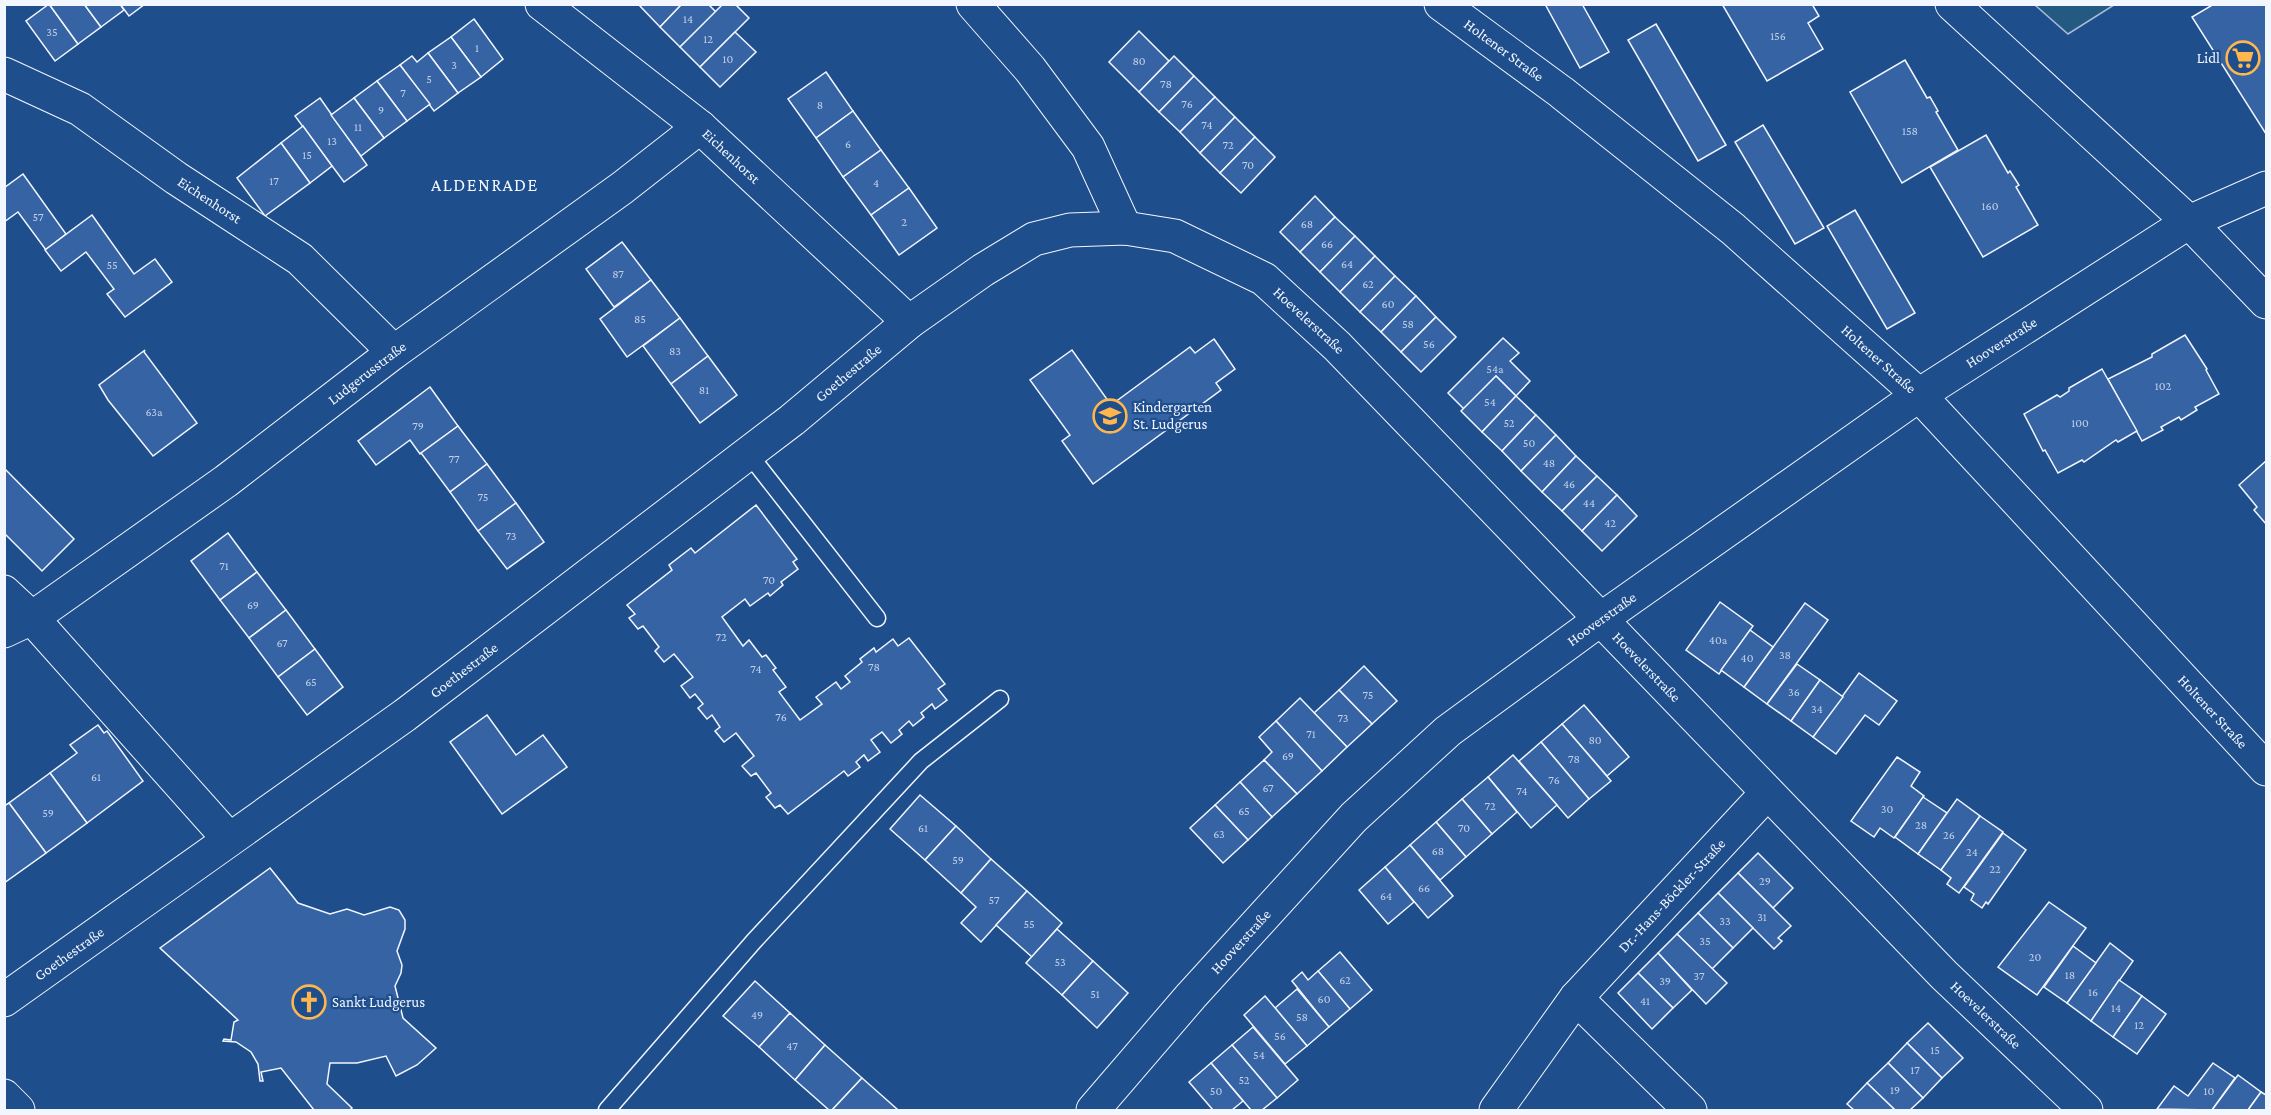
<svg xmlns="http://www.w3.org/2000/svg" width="2271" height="1115" font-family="'Crimson Pro',serif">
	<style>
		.green { fill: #245a82; stroke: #a8bbd7; stroke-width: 1.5 }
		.building { fill: #3563a3; stroke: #f2f6ff; stroke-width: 1.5 }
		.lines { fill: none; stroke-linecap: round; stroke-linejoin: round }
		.lane-casing { stroke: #f2f6ff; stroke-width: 19 }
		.street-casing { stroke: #f2f6ff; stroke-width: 35 }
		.secondary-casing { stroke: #f2f6ff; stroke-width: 35 }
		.lane { stroke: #1f4e8c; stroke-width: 16 }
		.street { stroke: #1f4e8c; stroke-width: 33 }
		.secondary { stroke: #1f4e8c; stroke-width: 33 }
		.labels { text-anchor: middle; stroke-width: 4.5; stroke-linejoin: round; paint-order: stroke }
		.number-label { font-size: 12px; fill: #c3d1e8 }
		.street-label { font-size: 15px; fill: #f2f6ff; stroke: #1f4e8c }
		.poi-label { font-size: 15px; fill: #f2f6ff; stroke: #1f4e8c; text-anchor: start }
		.quarter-label { font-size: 18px; letter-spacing: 1.5px; fill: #f2f6ff; stroke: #1f4e8c }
	</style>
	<rect width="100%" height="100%" fill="#1f4e8c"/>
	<path class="green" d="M2035 5H2114L2068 34Z"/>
	<g class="building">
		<path d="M49 4 78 44 55 61 26 21Z"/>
		<path d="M49 4H84L101 27 78 44Z"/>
		<path d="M84 4H120L124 10 101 27Z"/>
		<path d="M120 4H145L129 16Z"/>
		<path d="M641 4H682L660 27 640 6Z"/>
		<path d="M682 4H708L716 12 680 47 660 27Z"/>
		<path d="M723 4H735L749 18 700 67 680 47Z"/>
		<path d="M1545 4H1582L1609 52 1580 68Z"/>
		<path d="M1722 4H1812L1819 16 1808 23 1823 49 1767 81Z"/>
		<path d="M2214 4H2266V134L2192 17Z"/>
		<path d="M474 19 503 59 481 77 451 37Z"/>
		<path d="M1656 24 1726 145 1698 161 1628 40Z"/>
		<path d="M1139 31 1169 61 1139 92 1109 62Z"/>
		<path d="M735 32 756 52 720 87 700 67Z"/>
		<path d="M451 37 481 77 458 93 428 53Z"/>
		<path d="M428 53 458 93 434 111 400 65 412 56 417 62Z"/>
		<path d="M1174 56 1194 76 1159 112 1139 92Z"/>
		<path d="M1905 60 1927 98 1930 97 1938 111 1936 112 1958 150 1902 183 1850 92Z"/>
		<path d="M400 65 430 104 407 121 377 81Z"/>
		<path d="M826 72 853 111 816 138 788 99Z"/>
		<path d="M1194 76 1215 97 1180 132 1159 112Z"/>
		<path d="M377 81 407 121 384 138 354 98Z"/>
		<path d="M1215 97 1235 117 1200 153 1180 132Z"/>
		<path d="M320 98 367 165 344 182 295 116Z"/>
		<path d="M354 98 384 138 361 156 331 115Z"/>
		<path d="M853 111 881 150 843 177 816 138Z"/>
		<path d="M1235 117 1255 137 1220 173 1200 153Z"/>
		<path d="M1763 125 1824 228 1795 244 1735 142Z"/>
		<path d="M303 126 332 166 310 183 281 143Z"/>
		<path d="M1986 135 2008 173 2010 171 2019 185 2016 187 2038 225 1983 257 1930 167Z"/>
		<path d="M1255 137 1275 157 1241 193 1220 173Z"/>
		<path d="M281 143 310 183 265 216 237 178Z"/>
		<path d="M881 150 909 188 871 215 843 177Z"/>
		<path d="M23 174 66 234 46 250 18 212 4 222V188Z"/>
		<path d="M909 188 937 228 899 255 871 215Z"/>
		<path d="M1315 196 1335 217 1300 252 1280 232Z"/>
		<path d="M1855 210 1915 313 1887 329 1827 226Z"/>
		<path d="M92 215 134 274 155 259 172 282 125 317 107 294 114 289 86 252 61 271 45 250Z"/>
		<path d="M1335 217 1355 236 1320 272 1300 252Z"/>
		<path d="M1355 236 1375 256 1340 292 1320 272Z"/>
		<path d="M622 242 651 280 614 307 586 269Z"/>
		<path d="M1375 256 1395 276 1360 312 1340 292Z"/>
		<path d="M1395 276 1416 296 1381 332 1360 312Z"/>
		<path d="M651 280 680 318 627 357 600 319Z"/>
		<path d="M1416 296 1436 317 1401 352 1381 332Z"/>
		<path d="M1436 317 1456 337 1421 372 1401 352Z"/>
		<path d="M680 318 708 356 671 384 643 346Z"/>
		<path d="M2185 335 2207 369 2206 370 2219 394 2195 407 2197 410 2181 420 2179 417 2161 427 2163 430 2142 441 2108 379 2152 357V354Z"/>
		<path d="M1503 338 1519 353 1510 361 1530 381 1516 396 1496 376 1464 409 1448 393Z"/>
		<path d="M1214 339 1235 369 1216 383 1221 390 1093 484 1062 441 1070 435 1030 380 1072 350 1111 405 1190 347 1195 353Z"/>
		<path d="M145 350 144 352 197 423 153 456 108 400 99 385Z"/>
		<path d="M708 356 737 395 700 423 671 384Z"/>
		<path d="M2102 369 2137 431 2118 442 2116 440 2084 462 2082 460 2058 473 2045 450 2043 451 2024 414 2057 395 2060 397 2069 391V388Z"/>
		<path d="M1496 376 1516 396 1482 432 1461 411Z"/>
		<path d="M430 387 458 426 420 454 410 440 376 465 358 441Z"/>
		<path d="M1516 396 1536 415 1502 451 1482 432Z"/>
		<path d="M1536 415 1556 435 1521 471 1502 451Z"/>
		<path d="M458 426 487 464 450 492 421 453Z"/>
		<path d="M1556 435 1576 456 1542 492 1521 471Z"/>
		<path d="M1576 456 1597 476 1562 511 1542 492Z"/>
		<path d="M2266 461V524L2254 510 2257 507 2239 485Z"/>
		<path d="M487 464 516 503 478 531 450 492Z"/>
		<path d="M4 468 74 539 42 571 4 533Z"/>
		<path d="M1597 476 1617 495 1582 531 1562 511Z"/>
		<path d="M1617 495 1637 516 1602 551 1582 531Z"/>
		<path d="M516 503 544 542 507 569 478 531Z"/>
		<path d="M756 505 797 559 793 562 798 569 781 582 783 585 770 596 768 593 750 606 745 599 722 617 743 646 749 640 762 657 766 655 776 668 773 670 786 687 779 692 800 720 822 704 816 697 836 682 841 689 850 682 845 676 862 662 860 659 874 648 876 652 893 639 898 646 909 638 945 684 938 689 947 700 935 709 932 704 921 713 924 717 913 726 909 721 899 730 902 734 891 743 882 732 871 740 880 752 868 761 864 755 856 762 860 767 848 776 844 771 788 814 780 805 775 808 766 797 771 793 756 773 751 776 742 766 754 756 736 733 724 742 715 731 720 727 712 715 707 719 698 708 703 704 695 694 690 698 681 686 693 677 674 654 664 662 655 651 659 647 643 626 638 629 629 618 635 614 627 605 672 570 669 565 691 548 695 553Z"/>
		<path d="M228 533 257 572 220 600 191 561Z"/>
		<path d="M257 572 286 610 249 638 220 600Z"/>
		<path d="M1720 602 1753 626 1719 674 1686 650Z"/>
		<path d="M1805 603 1828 620 1767 704 1744 687Z"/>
		<path d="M286 610 315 649 278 677 249 638Z"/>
		<path d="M1750 630 1773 647 1744 687 1721 670Z"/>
		<path d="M315 649 343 687 307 715 278 677Z"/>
		<path d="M1797 664 1820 680 1791 721 1767 704Z"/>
		<path d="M1364 666 1397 701 1372 724 1339 690Z"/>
		<path d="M1859 673 1897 701 1879 725 1865 715 1836 754 1813 737Z"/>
		<path d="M1820 680 1843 697 1813 737 1791 721Z"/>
		<path d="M1339 690 1372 724 1347 747 1314 713Z"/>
		<path d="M1300 698 1347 747 1322 771 1276 721Z"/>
		<path d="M1584 705 1629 757 1607 776 1562 724Z"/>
		<path d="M487 715 516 755 543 735 567 767 502 814 450 742Z"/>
		<path d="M1276 721 1322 771 1297 794 1264 760 1272 752 1259 737Z"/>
		<path d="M1562 724 1611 781 1589 799 1541 742Z"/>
		<path d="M98 725 104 733 107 731 143 781 87 823 50 773 77 753 70 745Z"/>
		<path d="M1541 742 1589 799 1568 818 1519 761Z"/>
		<path d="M1513 755 1557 805 1531 828 1488 777Z"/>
		<path d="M1897 757 1920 772 1911 786 1924 796 1894 838 1880 828 1874 837 1851 821Z"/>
		<path d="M1264 760 1297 794 1272 817 1240 782Z"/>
		<path d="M50 773 87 823 46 853 9 803Z"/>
		<path d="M1488 777 1517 812 1492 834 1462 799Z"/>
		<path d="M1240 782 1272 817 1248 840 1215 805Z"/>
		<path d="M920 795 956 826 925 860 890 829Z"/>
		<path d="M1923 797 1947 813 1918 854 1895 837Z"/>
		<path d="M1462 799 1492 834 1466 857 1436 822Z"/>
		<path d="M1957 799 1980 816 1941 870 1918 854Z"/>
		<path d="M9 803 46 853 4 883V806Z"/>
		<path d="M1215 805 1248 840 1223 863 1190 828Z"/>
		<path d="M1980 816 2003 832 1959 893 1947 884 1951 878 1941 870Z"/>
		<path d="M1436 822 1466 857 1440 880 1410 845Z"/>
		<path d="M956 826 991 859 961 893 925 860Z"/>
		<path d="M2003 833 2026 850 1988 904 1986 902 1982 908 1971 900 1974 894 1964 887Z"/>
		<path d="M1410 845 1453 896 1428 918 1385 867Z"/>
		<path d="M1758 853 1793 888 1773 908 1738 873Z"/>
		<path d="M991 859 1027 891 981 942 961 923 976 907 961 893Z"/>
		<path d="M1385 867 1414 902 1388 924 1359 890Z"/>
		<path d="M270 868 298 903 330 914 347 909 364 915 390 907 399 910 405 920V929L397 951 402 965 401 973 395 986 403 1018 436 1048 417 1065 396 1076 386 1056 357 1063H330L327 1084 352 1108 350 1110H314L281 1068 261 1072 263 1081H260L258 1064 251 1052 236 1042 223 1041 224 1039 231 1040 234 1022 238 1020 160 948Z"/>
		<path d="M1738 873 1791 926 1778 938 1782 941 1774 949 1718 893Z"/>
		<path d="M1027 891 1062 923 1032 957 996 925Z"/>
		<path d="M1718 893 1753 928 1733 948 1698 913Z"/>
		<path d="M2049 902 2086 928 2037 995 1998 967Z"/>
		<path d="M1698 913 1733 948 1712 969 1677 934Z"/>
		<path d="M1057 929 1093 961 1062 995 1026 963Z"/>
		<path d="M1677 934 1727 983 1706 1004 1658 953Z"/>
		<path d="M2110 943 2133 961 2091 1021 2067 1003Z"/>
		<path d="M2073 946 2096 963 2067 1003 2044 987Z"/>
		<path d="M1340 952 1372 990 1350 1009 1318 971Z"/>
		<path d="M1658 953 1692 990 1673 1008 1638 973Z"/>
		<path d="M1093 961 1128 993 1097 1028 1062 995Z"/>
		<path d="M1318 971 1350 1009 1329 1027 1292 981 1302 972 1308 980Z"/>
		<path d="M1638 973 1673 1008 1652 1029 1618 993Z"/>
		<path d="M2119 980 2142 996 2113 1037 2091 1021Z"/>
		<path d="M755 981 790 1013 759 1047 723 1016Z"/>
		<path d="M1297 989 1329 1027 1307 1046 1275 1008Z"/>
		<path d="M1265 996 1307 1046 1285 1064 1244 1015Z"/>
		<path d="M2142 996 2166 1014 2137 1054 2113 1037Z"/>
		<path d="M790 1013 825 1045 795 1080 759 1047Z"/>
		<path d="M1928 1023 1963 1058 1942 1078 1907 1043Z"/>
		<path d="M1253 1027 1298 1080 1277 1098 1232 1045Z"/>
		<path d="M1907 1043 1942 1078 1923 1098 1888 1063Z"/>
		<path d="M825 1045 862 1078 832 1110H829L795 1080Z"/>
		<path d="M1232 1045 1277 1098 1262 1110H1251L1211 1063Z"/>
		<path d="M1211 1063 1243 1101 1232 1110H1213L1189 1082Z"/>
		<path d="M1888 1063 1923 1098 1910 1110H1895L1867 1083Z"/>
		<path d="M2213 1063 2235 1078 2212 1110 2157 1109 2174 1086 2188 1096Z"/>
		<path d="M2238 1075 2261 1092 2248 1110H2212Z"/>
		<path d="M862 1078 897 1109 896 1110H832Z"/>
		<path d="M1867 1083 1895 1110H1854L1847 1104Z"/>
		<path d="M2261 1092 2266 1095V1110H2248Z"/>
	</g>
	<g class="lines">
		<defs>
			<g id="lane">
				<path d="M748 453 877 618"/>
				<path d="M607 1110 754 941 921 761 1000 699"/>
			</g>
			<g id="street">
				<path id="s1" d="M542 4 700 127 909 322"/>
				<path d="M973 4 1030 69 1088 147 1125 228"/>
				<path id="s2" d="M1441 4 1561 92 1733 229 1919 395 2266 769"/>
				<path id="s3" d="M4 74 80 109 176 178 300 259 394 352"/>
				<path d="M4 592 32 618 229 839"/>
				<path id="s4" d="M4 631 32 618 226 481 394 352 622 188 700 127"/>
				<path d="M1576 998 1690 1110"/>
				<path id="s5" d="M4 1000 405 715 792 420 909 322 983 270 1034 239 1070 230 1125 228 1175 236 1264 279 1337 346 1944 975 2086 1110"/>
				<path d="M4 1096 18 1110"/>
				<path id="s6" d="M1093 1110 1191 996 1354 817 1448 731 1601 619 1919 395 2189 222 2266 188"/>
				<path id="s7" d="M1496 1110 1576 998 1767 793"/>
			</g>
			<path id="secondary" d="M1952 4 2189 222 2266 302"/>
		</defs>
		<use href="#lane" class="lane-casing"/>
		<use href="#street" class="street-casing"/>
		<use href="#secondary" class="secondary-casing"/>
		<use href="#lane" class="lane"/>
		<use href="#street" class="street"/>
		<use href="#secondary" class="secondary"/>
	</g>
	<defs>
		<symbol id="supermarket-ring" viewBox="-11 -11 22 22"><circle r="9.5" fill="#1f4e8c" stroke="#ffb74d" stroke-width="1.5"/><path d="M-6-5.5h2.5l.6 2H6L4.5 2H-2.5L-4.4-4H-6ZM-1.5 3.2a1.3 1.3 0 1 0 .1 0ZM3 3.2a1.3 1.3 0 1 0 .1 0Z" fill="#ffb74d"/></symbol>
		<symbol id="school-ring" viewBox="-11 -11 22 22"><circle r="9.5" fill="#1f4e8c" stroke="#ffb74d" stroke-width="1.5"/><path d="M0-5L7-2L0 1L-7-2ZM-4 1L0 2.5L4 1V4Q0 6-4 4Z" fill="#ffb74d"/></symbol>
		<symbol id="church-ring" viewBox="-11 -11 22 22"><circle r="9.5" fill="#1f4e8c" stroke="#ffb74d" stroke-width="1.5"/><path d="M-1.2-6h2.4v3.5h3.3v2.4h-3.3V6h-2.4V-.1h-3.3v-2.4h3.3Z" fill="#ffb74d"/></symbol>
	</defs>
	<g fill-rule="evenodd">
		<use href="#supermarket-ring" x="2224" y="39" width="38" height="38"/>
		<use href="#school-ring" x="1091" y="397" width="38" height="38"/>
		<use href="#church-ring" x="290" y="983" width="38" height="38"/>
	</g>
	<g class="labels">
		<g class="number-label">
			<text x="688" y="23">14</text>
			<text x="52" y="36">35</text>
			<text x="1778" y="40">156</text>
			<text x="708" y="43">12</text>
			<text x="477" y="52">1</text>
			<text x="728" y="63">10</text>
			<text x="1139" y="65">80</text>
			<text x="454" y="69">3</text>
			<text x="429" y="83">5</text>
			<text x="1166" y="88">78</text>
			<text x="403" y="97">7</text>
			<text x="1187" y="108">76</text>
			<text x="820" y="109">8</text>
			<text x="381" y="114">9</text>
			<text x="1207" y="129">74</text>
			<text x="358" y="131">11</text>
			<text x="1910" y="135">158</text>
			<text x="332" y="145">13</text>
			<text x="848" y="148">6</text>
			<text x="1228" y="149">72</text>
			<text x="307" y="159">15</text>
			<text x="1248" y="169">70</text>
			<text x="274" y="185">17</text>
			<text x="876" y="187">4</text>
			<text x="1990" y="210">160</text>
			<text x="38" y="221">57</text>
			<text x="904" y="226">2</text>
			<text x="1307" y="228">68</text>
			<text x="1327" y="248">66</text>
			<text x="1347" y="268">64</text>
			<text x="112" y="269">55</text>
			<text x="618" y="278">87</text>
			<text x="1368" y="288">62</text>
			<text x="1388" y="308">60</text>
			<text x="640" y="323">85</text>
			<text x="1408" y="328">58</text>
			<text x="1429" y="348">56</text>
			<text x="675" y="355">83</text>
			<text x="1495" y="373">54a</text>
			<text x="2163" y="390">102</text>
			<text x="704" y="394">81</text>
			<text x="1490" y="406">54</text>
			<text x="154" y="416">63a</text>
			<text x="1509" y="427">52</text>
			<text x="2080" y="427">100</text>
			<text x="418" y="430">79</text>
			<text x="1529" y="447">50</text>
			<text x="454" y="463">77</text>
			<text x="1549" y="467">48</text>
			<text x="1569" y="488">46</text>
			<text x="483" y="501">75</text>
			<text x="1589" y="507">44</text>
			<text x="1610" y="527">42</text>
			<text x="511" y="540">73</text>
			<text x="224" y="570">71</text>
			<text x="769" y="584">70</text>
			<text x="253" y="609">69</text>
			<text x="721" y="641">72</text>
			<text x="1718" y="644">40a</text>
			<text x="282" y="647">67</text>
			<text x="1785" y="659">38</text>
			<text x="1747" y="662">40</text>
			<text x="874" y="671">78</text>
			<text x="756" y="673">74</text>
			<text x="311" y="686">65</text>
			<text x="1794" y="696">36</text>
			<text x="1368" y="699">75</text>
			<text x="1817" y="713">34</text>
			<text x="781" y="721">76</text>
			<text x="1343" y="722">73</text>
			<text x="1311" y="738">71</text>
			<text x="1595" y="744">80</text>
			<text x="1288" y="760">69</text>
			<text x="1574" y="763">78</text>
			<text x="96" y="781">61</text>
			<text x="1554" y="784">76</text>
			<text x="1268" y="792">67</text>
			<text x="1522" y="795">74</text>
			<text x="1490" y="810">72</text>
			<text x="1887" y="813">30</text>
			<text x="1244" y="815">65</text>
			<text x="48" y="817">59</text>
			<text x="1921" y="829">28</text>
			<text x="923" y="832">61</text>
			<text x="1464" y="832">70</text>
			<text x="1219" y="838">63</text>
			<text x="1949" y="839">26</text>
			<text x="1438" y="855">68</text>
			<text x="1972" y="856">24</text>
			<text x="958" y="864">59</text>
			<text x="1995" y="873">22</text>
			<text x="1765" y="885">29</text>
			<text x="1424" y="892">66</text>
			<text x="1386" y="900">64</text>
			<text x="994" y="904">57</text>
			<text x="1762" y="921">31</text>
			<text x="1725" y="925">33</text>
			<text x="1029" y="928">55</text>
			<text x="1705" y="945">35</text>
			<text x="2035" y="961">20</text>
			<text x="1060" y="966">53</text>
			<text x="2070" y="979">18</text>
			<text x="1699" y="980">37</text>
			<text x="1345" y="984">62</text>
			<text x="1665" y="985">39</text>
			<text x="2093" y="996">16</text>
			<text x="1095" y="998">51</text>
			<text x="1324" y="1003">60</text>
			<text x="1645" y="1005">41</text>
			<text x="2116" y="1012">14</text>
			<text x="757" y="1019">49</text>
			<text x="1302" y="1021">58</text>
			<text x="2139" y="1029">12</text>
			<text x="1280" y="1040">56</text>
			<text x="792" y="1050">47</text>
			<text x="1935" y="1054">15</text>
			<text x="1259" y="1059">54</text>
			<text x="1915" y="1074">17</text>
			<text x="1244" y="1084">52</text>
			<text x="1895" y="1094">19</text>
			<text x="1216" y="1095">50</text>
			<text x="2209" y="1095">10</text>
		</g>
		<g class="street-label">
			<text dy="5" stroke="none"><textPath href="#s2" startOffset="78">Holtener Straße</textPath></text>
			<text dy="5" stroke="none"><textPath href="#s1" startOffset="243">Eichenhorst</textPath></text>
			<text dy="5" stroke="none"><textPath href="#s3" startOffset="242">Eichenhorst</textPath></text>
			<text dy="5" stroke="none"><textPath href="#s5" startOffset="1584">Hoevelerstraße</textPath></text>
			<text dy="5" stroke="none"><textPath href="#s6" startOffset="1196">Hooverstraße</textPath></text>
			<text dy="5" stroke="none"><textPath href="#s2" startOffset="564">Holtener Straße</textPath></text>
			<text dy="5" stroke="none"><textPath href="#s4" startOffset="446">Ludgerusstraße</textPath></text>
			<text dy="5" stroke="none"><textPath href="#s5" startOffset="1052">Goethestraße</textPath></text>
			<text dy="5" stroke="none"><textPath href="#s6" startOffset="710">Hooverstraße</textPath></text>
			<text dy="5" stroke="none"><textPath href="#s5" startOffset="2068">Hoevelerstraße</textPath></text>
			<text dy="5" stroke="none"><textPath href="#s5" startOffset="566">Goethestraße</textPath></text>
			<text dy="5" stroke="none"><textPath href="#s2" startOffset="1050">Holtener Straße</textPath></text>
			<text dy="5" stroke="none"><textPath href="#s7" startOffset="278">Dr.-Hans-Böckler-Straße</textPath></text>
			<text dy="5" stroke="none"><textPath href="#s6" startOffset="224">Hooverstraße</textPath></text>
			<text dy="5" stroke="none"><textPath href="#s5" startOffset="80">Goethestraße</textPath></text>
			<text dy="5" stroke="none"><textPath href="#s5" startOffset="2554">Hoevelerstraße</textPath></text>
		</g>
		<g class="poi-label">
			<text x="2220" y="63" text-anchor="end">Lidl</text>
			<text x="1133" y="412">Kindergarten<tspan x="1133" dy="17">St. Ludgerus</tspan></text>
			<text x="332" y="1007">Sankt Ludgerus</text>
		</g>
		<g class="quarter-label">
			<text x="485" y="191">ALDENRADE</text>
		</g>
	</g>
	<rect width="2271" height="1115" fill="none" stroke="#f2f6ff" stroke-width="12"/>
</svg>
